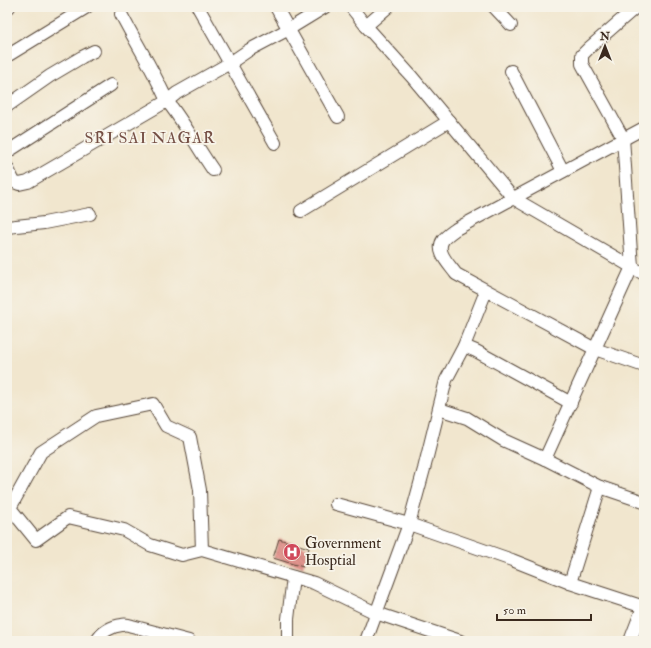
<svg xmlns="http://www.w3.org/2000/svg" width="651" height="648" font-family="'IM FELL Double Pica',serif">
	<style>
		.building { fill: url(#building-back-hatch) }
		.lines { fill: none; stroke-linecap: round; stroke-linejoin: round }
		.minor-casing { stroke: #564638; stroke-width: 14 }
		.minor { stroke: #fff; stroke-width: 12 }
		.labels { text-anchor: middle; stroke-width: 3.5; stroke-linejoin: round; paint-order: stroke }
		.poi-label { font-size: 15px; fill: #3b2a1e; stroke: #f7f3e8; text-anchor: start }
		.neighbourhood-label { font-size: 16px; letter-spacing: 1px; fill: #754f45; stroke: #f7f3e8 }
	</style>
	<defs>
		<pattern id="building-back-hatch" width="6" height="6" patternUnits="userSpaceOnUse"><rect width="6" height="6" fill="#e2948e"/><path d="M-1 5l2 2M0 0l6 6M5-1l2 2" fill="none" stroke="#b87973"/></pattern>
	</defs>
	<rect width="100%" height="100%" fill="#f7f3e8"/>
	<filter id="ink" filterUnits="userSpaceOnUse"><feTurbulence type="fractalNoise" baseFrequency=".025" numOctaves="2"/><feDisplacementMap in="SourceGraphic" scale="8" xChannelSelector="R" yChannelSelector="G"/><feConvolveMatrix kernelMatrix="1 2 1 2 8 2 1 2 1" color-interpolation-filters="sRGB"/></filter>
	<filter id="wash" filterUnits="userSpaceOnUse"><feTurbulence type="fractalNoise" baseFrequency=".012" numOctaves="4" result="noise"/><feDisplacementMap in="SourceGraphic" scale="16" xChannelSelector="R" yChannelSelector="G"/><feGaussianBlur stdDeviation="0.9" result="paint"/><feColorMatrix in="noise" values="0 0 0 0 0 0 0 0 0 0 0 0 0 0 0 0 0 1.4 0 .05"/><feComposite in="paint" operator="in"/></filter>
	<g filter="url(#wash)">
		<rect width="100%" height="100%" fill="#f1e6ce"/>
		<g id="blocks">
			<path class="building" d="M279 539 309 548 303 567 273 558Z"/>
		</g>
	</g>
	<g filter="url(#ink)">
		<use href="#blocks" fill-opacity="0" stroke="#564638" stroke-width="1"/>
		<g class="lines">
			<defs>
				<g id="minor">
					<path d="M198 7 275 143"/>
					<path d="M276 7 338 117"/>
					<path d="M351 7 366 26 412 77 513 198 644 274"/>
					<path d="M494 7 511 25"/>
					<path d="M7 8 9 7"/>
					<path d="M121 14C136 43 154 71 167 101L177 93 230 63 249 50 289 29 325 7"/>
					<path d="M366 26 388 7"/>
					<path d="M7 56 87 7"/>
					<path d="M511 71 563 171"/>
					<path d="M7 106 50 76 82 57 94 51"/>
					<path d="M644 128 456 229C452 232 446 236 443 240 435 252 450 265 456 274L595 349 644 366"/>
					<path d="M7 152 111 85"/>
					<path d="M7 167 14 182 19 184 28 182 167 101C184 122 197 147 213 170"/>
					<path d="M301 211 449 121"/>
					<path d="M7 227 44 223 90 214"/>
					<path d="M464 346 476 351 571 403"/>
					<path d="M439 409 467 418 503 440 545 459 600 487 644 502"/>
					<path d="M545 459 632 267 623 138 582 64V55L589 48 636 7"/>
					<path d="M336 504 409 524 512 560 570 583 644 607"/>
					<path d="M202 550 200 490 190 437 166 426 153 404 96 416 41 452 10 508 36 540 68 517 124 530 150 545 182 555 202 550 314 583 376 613 460 641"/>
					<path d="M570 583 600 487"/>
					<path d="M97 641C101 632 112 626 122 625 125 624 129 625 132 626L189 641"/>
					<path d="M288 641V619L293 577"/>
					<path d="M366 641 409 524 424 469 446 380 464 346 486 291"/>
					<path d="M630 641 643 607"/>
				</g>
			</defs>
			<use href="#minor" class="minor-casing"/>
			<use href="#minor" class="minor"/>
		</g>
	</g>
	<defs>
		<symbol id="hospital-disc" viewBox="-11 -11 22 22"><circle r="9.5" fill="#d1495b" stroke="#f7f3e8"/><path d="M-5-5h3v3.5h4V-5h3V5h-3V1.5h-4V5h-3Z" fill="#fff"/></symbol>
	</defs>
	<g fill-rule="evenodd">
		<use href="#hospital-disc" x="282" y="542" width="20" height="20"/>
	</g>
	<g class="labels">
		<g class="poi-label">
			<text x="305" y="548">Government<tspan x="305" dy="17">Hosptial</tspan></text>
		</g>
		<g class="neighbourhood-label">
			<text x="150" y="143">SRI SAI NAGAR</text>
		</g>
	</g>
	<rect width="651" height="648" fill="none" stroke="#f7f3e8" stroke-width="24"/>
	<g transform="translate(605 46)" stroke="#f7f3e8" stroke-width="3" paint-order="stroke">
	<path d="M0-3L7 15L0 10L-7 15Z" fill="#3b2a1e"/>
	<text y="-6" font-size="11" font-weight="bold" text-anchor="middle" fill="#3b2a1e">N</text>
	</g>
	<path d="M497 614v6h94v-6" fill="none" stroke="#3b2a1e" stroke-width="2"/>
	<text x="503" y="614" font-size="12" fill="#3b2a1e" stroke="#f7f3e8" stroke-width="3" paint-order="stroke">50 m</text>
</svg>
